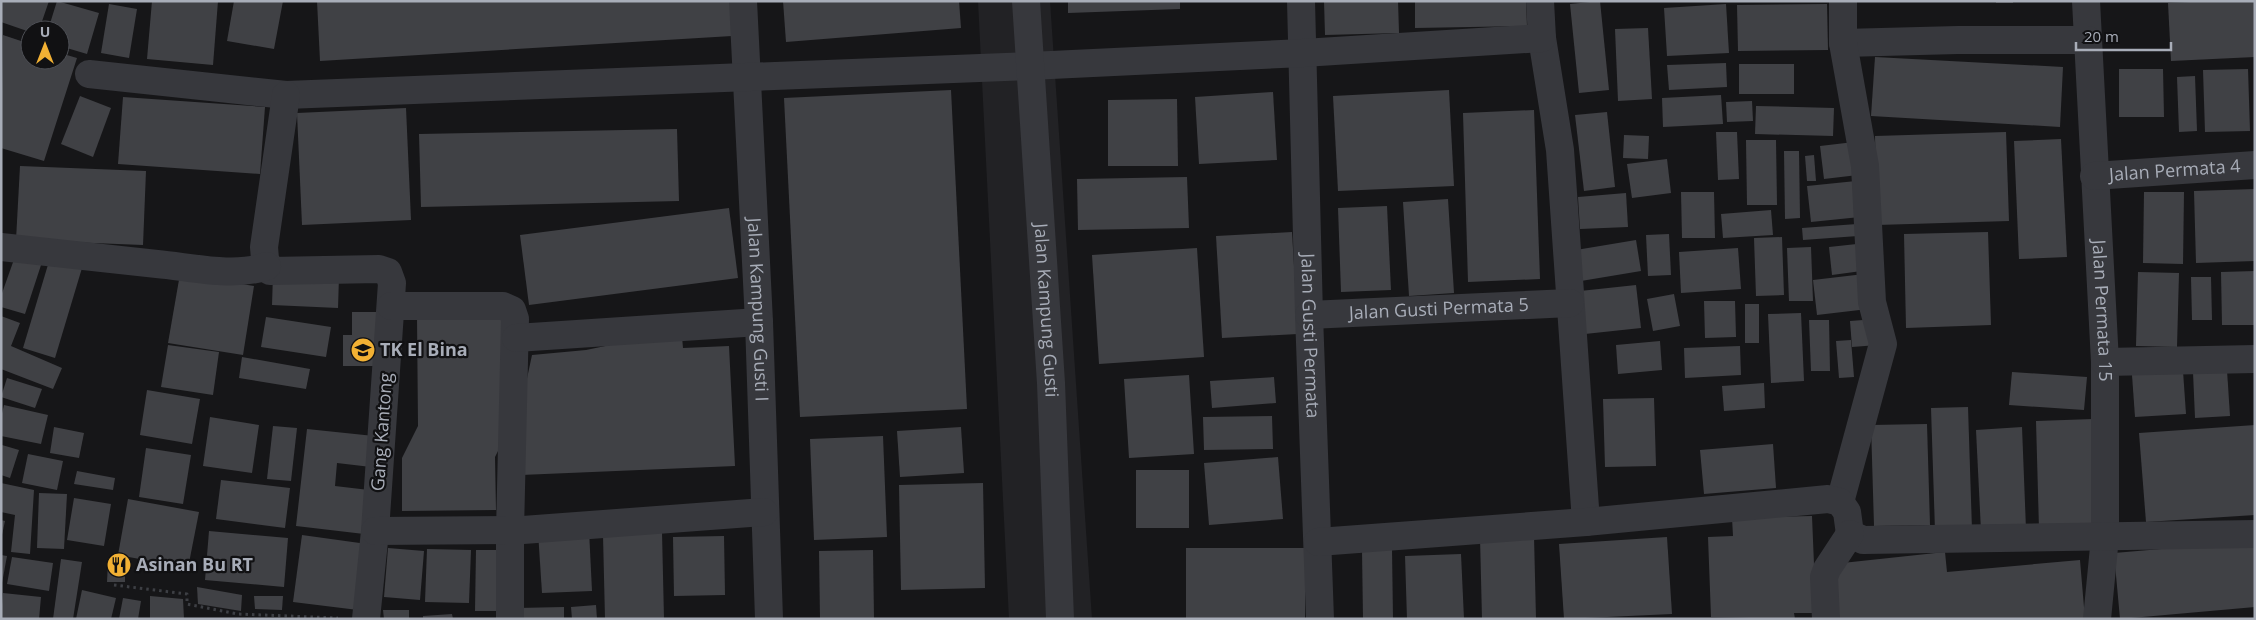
<svg xmlns="http://www.w3.org/2000/svg" width="2256" height="620" font-family="'Open Sans',sans-serif">
	<style>
		.built { fill: #222225 }
		.building { fill: #404145 }
		.lines { fill: none; stroke-linecap: round; stroke-linejoin: round }
		.path { stroke: #3d3f44; stroke-width: 3; stroke-dasharray: 2.5 4; stroke-linecap: butt }
		.minor { stroke: #37383d; stroke-width: 28 }
		.tertiary { stroke: #37383d; stroke-width: 28 }
		.labels { text-anchor: middle; stroke-width: 4.5; stroke-linejoin: round; paint-order: stroke }
		.street-label { font-size: 18px; fill: #a8adb8; stroke: #111113 }
		.poi-label { font-size: 18px; font-weight: bold; fill: #a8adb8; stroke: #111113; text-anchor: start }
	</style>
	<rect width="100%" height="100%" fill="#161618"/>
	<path class="built" d="M978 1H1050L1092 619H1009Z"/>
	<g class="building">
		<path d="M1 1H49L39 30H30V32L1 22Z"/>
		<path d="M57 1 99 13 87 54 60 46V30H48Z"/>
		<path d="M152 1H218L213 65 147 59Z"/>
		<path d="M234 1H283L274 49 227 41Z"/>
		<path d="M317 1H730L732 36 320 61Z"/>
		<path d="M783 1H959L961 28 786 42Z"/>
		<path d="M1068 1H1180V9L1068 13Z"/>
		<path d="M1324 1H1398L1399 33 1325 35Z"/>
		<path d="M1415 1H1526L1527 26 1415 28Z"/>
		<path d="M1600 1 1609 90 1579 93 1570 4Z"/>
		<rect x="1996" y="1" width="17" height="2"/>
		<path d="M2212 1H2255V57L2171 61 2168 3Z"/>
		<path d="M109 4 137 9 129 58 101 53Z"/>
		<path d="M1726 4 1729 53 1667 56 1664 8Z"/>
		<path d="M1827 4 1828 50 1738 51 1737 5Z"/>
		<path d="M1648 28 1652 99 1618 101 1615 29Z"/>
		<path d="M3 35 30 44V60H60V53L77 58 44 161 1 148Z"/>
		<path d="M1875 57 2063 67 2060 127 1871 116Z"/>
		<path d="M1726 63 1727 87 1669 90 1667 65Z"/>
		<rect x="1739" y="64" width="55" height="30"/>
		<path d="M2119 69H2163L2164 117H2119Z"/>
		<path d="M2248 69 2250 131 2205 132 2203 70Z"/>
		<path d="M2195 76 2197 131 2179 132 2177 77Z"/>
		<path d="M951 90 967 409 800 417 784 98Z"/>
		<path d="M1449 90 1454 186 1338 191 1333 96Z"/>
		<path d="M1273 92 1277 160 1199 164 1195 97Z"/>
		<path d="M1721 95 1723 124 1663 127 1662 98Z"/>
		<path d="M80 96 111 108 93 157 61 144Z"/>
		<path d="M123 97 265 107 260 174 118 164Z"/>
		<path d="M1177 99 1178 166H1108V100Z"/>
		<path d="M1752 101 1753 121 1727 122 1726 102Z"/>
		<path d="M1756 106 1834 108 1833 136 1755 134Z"/>
		<path d="M406 108 411 220 302 225 297 113Z"/>
		<path d="M1534 110 1540 279 1468 282 1463 113Z"/>
		<path d="M1607 112 1615 187 1584 191 1575 115Z"/>
		<path d="M677 129 679 201 421 207 419 134Z"/>
		<path d="M1716 132H1737L1739 179 1718 180Z"/>
		<path d="M2006 132 2009 221 1877 225 1875 136Z"/>
		<path d="M1624 135 1649 136 1648 159 1623 158Z"/>
		<path d="M2061 139 2067 257 2019 259 2014 141Z"/>
		<path d="M1746 140H1776L1777 205H1747Z"/>
		<path d="M1854 142 1858 175 1824 179 1820 146Z"/>
		<path d="M1784 151H1799L1800 218 1785 219Z"/>
		<path d="M1814 155 1816 181H1807L1805 156Z"/>
		<path d="M1667 159 1671 193 1632 198 1627 164Z"/>
		<path d="M20 166 146 171 143 245 16 240Z"/>
		<path d="M1187 177 1189 228 1078 230 1077 179Z"/>
		<path d="M1856 181 1860 217 1811 222 1807 186Z"/>
		<path d="M2255 189V261L2196 263 2194 191Z"/>
		<path d="M1681 192H1714L1715 238H1682Z"/>
		<path d="M2144 192H2184L2183 264 2143 263Z"/>
		<path d="M1626 193 1628 227 1580 229 1578 197Z"/>
		<path d="M1448 199 1454 293 1409 296 1403 202Z"/>
		<path d="M1387 206 1391 290 1341 292 1338 208Z"/>
		<path d="M729 208 738 278 529 305 520 235Z"/>
		<path d="M1771 210 1773 235 1723 238 1721 214Z"/>
		<path d="M1857 224 1858 236 1803 240 1802 228Z"/>
		<path d="M1292 232 1298 334 1222 338 1216 236Z"/>
		<path d="M1988 232 1991 325 1906 328 1904 234Z"/>
		<path d="M1669 234 1671 275 1648 276 1646 235Z"/>
		<path d="M1782 237 1784 295 1756 296 1754 238Z"/>
		<path d="M1636 240 1641 271 1581 281 1576 250Z"/>
		<path d="M1866 243 1869 270 1832 275 1829 247Z"/>
		<path d="M1811 247 1813 301H1789L1787 248Z"/>
		<path d="M1197 248 1204 357 1099 364 1092 255Z"/>
		<path d="M1738 248 1741 289 1681 293 1679 252Z"/>
		<path d="M17 251 43 259 25 314 1 307V296Z"/>
		<path d="M50 258 82 268 55 358 23 348Z"/>
		<path d="M2255 271V325H2222L2221 272Z"/>
		<path d="M2138 272 2179 273 2177 347 2136 346Z"/>
		<path d="M180 274 254 286 243 355 168 343Z"/>
		<path d="M273 274 339 277 338 308 272 305Z"/>
		<path d="M1864 274 1868 309 1817 315 1813 280Z"/>
		<path d="M2191 277H2211L2212 320H2192Z"/>
		<path d="M1636 285 1641 328 1585 334 1580 291Z"/>
		<path d="M1674 294 1680 326 1653 331 1647 299Z"/>
		<path d="M1704 301H1735L1736 337 1705 338Z"/>
		<rect x="1745" y="304" width="14" height="39"/>
		<path d="M352 312H384V366H343V335H352Z"/>
		<path d="M1801 313 1804 381 1771 383 1768 314Z"/>
		<path d="M1 316 20 323 11 346 62 368 53 389 1 369Z"/>
		<path d="M510 316 511 425 495 457 496 510 402 511V458L418 426 417 317Z"/>
		<path d="M266 317 331 327 326 357 261 347Z"/>
		<path d="M1876 319 1878 345 1852 347 1850 321Z"/>
		<path d="M1809 320H1829L1830 371H1811Z"/>
		<path d="M682 337 683 348 729 346 735 466 521 475 519 416 532 355 586 350 644 338Z"/>
		<path d="M1851 340 1854 377 1839 378 1836 341Z"/>
		<path d="M1660 341 1662 370 1618 374 1616 345Z"/>
		<path d="M168 345 219 352 213 395 161 387Z"/>
		<path d="M1740 346 1741 375 1685 378 1684 348Z"/>
		<path d="M242 357 310 369 306 389 239 378Z"/>
		<path d="M2227 370 2230 416 2195 418 2193 372Z"/>
		<path d="M2183 371 2186 414 2135 417 2132 375Z"/>
		<path d="M2012 372 2087 377 2084 410 2009 405Z"/>
		<path d="M1189 375 1194 454 1129 458 1124 379Z"/>
		<path d="M1274 377 1276 403 1212 408 1210 381Z"/>
		<path d="M7 378 42 389 35 408 1 397Z"/>
		<path d="M1764 383 1765 408 1724 411 1722 386Z"/>
		<path d="M147 390 200 399 192 444 140 435Z"/>
		<path d="M1654 398 1656 466 1605 467 1603 399Z"/>
		<path d="M4 405 48 415 41 444 1 436V418Z"/>
		<path d="M1968 407 1972 530 1935 531 1931 408Z"/>
		<path d="M1272 416 1273 449 1204 450 1203 417Z"/>
		<path d="M210 417 259 425 252 473 203 466Z"/>
		<path d="M2093 419 2096 527 2039 529 2036 421Z"/>
		<path d="M1927 424 1930 525 1874 526 1871 425Z"/>
		<path d="M2255 425V515L2146 522 2139 433Z"/>
		<path d="M273 426 297 428 291 481 267 479Z"/>
		<path d="M54 427 84 433 79 458 50 453Z"/>
		<path d="M961 427 964 473 900 477 897 431Z"/>
		<path d="M2022 427 2026 529 1981 531 1976 430Z"/>
		<path d="M307 429 374 436 371 467 337 463 335 486 369 490 364 534 296 526Z"/>
		<path d="M883 436 887 537 814 540 810 439Z"/>
		<path d="M1773 444 1776 488 1704 494 1700 450Z"/>
		<path d="M2 445 19 450 10 478 1 475Z"/>
		<path d="M146 448 191 455 183 504 139 497Z"/>
		<path d="M28 454 63 461 57 490 22 483Z"/>
		<path d="M1278 457 1283 519 1209 525 1204 463Z"/>
		<rect x="1136" y="470" width="53" height="58"/>
		<path d="M77 471 115 478 113 490 74 484Z"/>
		<path d="M221 480 290 488 285 528 216 519Z"/>
		<path d="M1 483 34 490 30 554 11 552 15 515 1 512Z"/>
		<path d="M983 483 985 588 901 590 899 485Z"/>
		<path d="M39 493 67 494 64 549 37 548Z"/>
		<path d="M74 498 111 504 104 546 67 540Z"/>
		<path d="M128 499 199 512 188 568 118 555Z"/>
		<path d="M1812 516 1816 613H1794L1795 619 1711 617 1708 537 1733 536 1732 518Z"/>
		<path d="M1 520 5 521 2 535H1Z"/>
		<path d="M589 530 592 591 542 593 538 532Z"/>
		<path d="M209 531 288 538 284 587 205 580Z"/>
		<path d="M662 532 664 619H605L603 535Z"/>
		<path d="M302 535 367 544 358 610 293 602Z"/>
		<path d="M724 536 725 595 674 596 673 537Z"/>
		<path d="M1534 536 1536 619H1482L1480 537Z"/>
		<path d="M1667 537 1672 614 1564 619 1559 544Z"/>
		<path d="M2255 541V607L2120 619 2114 553Z"/>
		<path d="M388 548 424 551 420 600 384 597Z"/>
		<rect x="1186" y="548" width="119" height="71"/>
		<path d="M427 549 471 550 469 603 425 602Z"/>
		<path d="M1392 549 1393 619H1363L1362 550Z"/>
		<path d="M476 550H503L502 611H475Z"/>
		<path d="M873 550 874 619H820L819 551Z"/>
		<path d="M1945 552 1947 572 2080 560 2085 619H1838L1833 564Z"/>
		<path d="M1461 554 1464 619H1407L1405 556Z"/>
		<path d="M1 555 7 556 2 583 1 582Z"/>
		<path d="M12 557 53 563 49 591 7 584Z"/>
		<path d="M61 559 82 562 73 619H53Z"/>
		<path d="M108 562H125V582H107Z"/>
		<path d="M197 587 242 595 241 611 198 604Z"/>
		<path d="M82 590 116 598 111 619H76Z"/>
		<path d="M3 593 41 597 39 619H1Z"/>
		<path d="M150 596 183 599 184 619H150Z"/>
		<path d="M254 596H283L282 610 255 609Z"/>
		<path d="M123 598 141 601 138 619H119Z"/>
		<path d="M596 605 597 619H572L571 607Z"/>
		<path d="M564 607V619H518L517 608Z"/>
		<path d="M383 610H409V619H384Z"/>
		<path d="M452 614 453 619H423V616Z"/>
	</g>
	<g class="lines">
		<path class="path" d="M114 585 187 594V604L238 614 338 618"/>
		<g class="minor">
			<path id="s1" d="M743 1 759 322 769 619"/>
			<path id="s2" d="M1301 1 1309 315 1320 619"/>
			<path id="s3" d="M2086 1 2105 362V537L2097 619"/>
			<path d="M1542 38 1560 150 1586 522"/>
			<path d="M1843 43 1958 40H2088"/>
			<path d="M89 74 286 95 1030 66 1303 53 1542 38 1540 1"/>
			<path d="M286 95 264 247 265 259 270 271 379 269 388 272 392 283 375 531 366 619"/>
			<path id="s4" d="M2094 176 2255 165"/>
			<path d="M1 247C53 253 105 258 157 264 191 267 234 278 267 266"/>
			<path d="M391 306H503L512 310 515 319 510 531V619"/>
			<path id="s5" d="M1309 315 1570 303"/>
			<path d="M516 338 759 322"/>
			<path d="M2105 362 2255 359"/>
			<path d="M1840 502 1883 344 1872 302 1865 166 1843 43V1"/>
			<path d="M375 531 523 530 764 512"/>
			<path d="M1318 542 1586 522 1828 499 1840 502 1847 512 1850 534 1863 540 2255 534"/>
			<path d="M1826 619 1824 577 1827 569 1850 534"/>
		</g>
		<path class="tertiary" id="s6" d="M1026 1 1051 383 1060 619"/>
	</g>
	<defs>
		<symbol id="school-disc" viewBox="-11 -11 22 22"><circle r="9.5" fill="#f2b134" stroke="#111113"/><path d="M0-5L7-2L0 1L-7-2ZM-4 1L0 2.5L4 1V4Q0 6-4 4Z" fill="#111"/></symbol>
		<symbol id="restaurant-disc" viewBox="-11 -11 22 22"><circle r="9.5" fill="#f2b134" stroke="#111113"/><path d="M-5-6h1v4h1v-4h1v4h1v-4h1v5L-1.5 .5V6h-2V.5L-5-1ZM5-6V6H3V1.5H1.5Q1.5-4 5-6Z" fill="#111"/></symbol>
	</defs>
	<g fill-rule="evenodd">
		<use href="#school-disc" x="349" y="336" width="28" height="28"/>
		<use href="#restaurant-disc" x="105" y="551" width="28" height="28"/>
	</g>
	<g class="labels">
		<g class="street-label">
			<text dy="6" stroke="none"><textPath href="#s4" startOffset="81">Jalan Permata 4</textPath></text>
			<text dy="6" stroke="none"><textPath href="#s5" startOffset="130">Jalan Gusti Permata 5</textPath></text>
			<text dy="6" stroke="none"><textPath href="#s1" startOffset="309">Jalan Kampung Gusti I</textPath></text>
			<text dy="6" stroke="none"><textPath href="#s6" startOffset="310">Jalan Kampung Gusti</textPath></text>
			<text dy="6" stroke="none"><textPath href="#s3" startOffset="310">Jalan Permata 15</textPath></text>
			<text dy="6" stroke="none"><textPath href="#s2" startOffset="335">Jalan Gusti Permata</textPath></text>
			<text transform="translate(382 432) rotate(-86)" y="6">Gang Kantong</text>
		</g>
		<g class="poi-label">
			<text x="380" y="356">TK El Bina</text>
			<text x="136" y="571">Asinan Bu RT</text>
		</g>
	</g>
	<rect width="2256" height="620" fill="none" stroke="#a8adb8" stroke-width="5"/>
	<g transform="translate(45 45)"><circle r="24" fill="#111113" stroke="#4d4f55"/>
	<path d="M0-4L9 19L0 12L-9 19Z" fill="#f2b134"/>
	<text y="-8" font-size="14" font-weight="bold" text-anchor="middle" fill="#a8adb8">U</text>
	</g>
	<path d="M2076 42v8h95v-8" fill="none" stroke="#a8adb8" stroke-width="2.5"/>
	<text x="2084" y="42" font-size="15" fill="#a8adb8" stroke="#111113" stroke-width="4" paint-order="stroke">20 m</text>
</svg>
